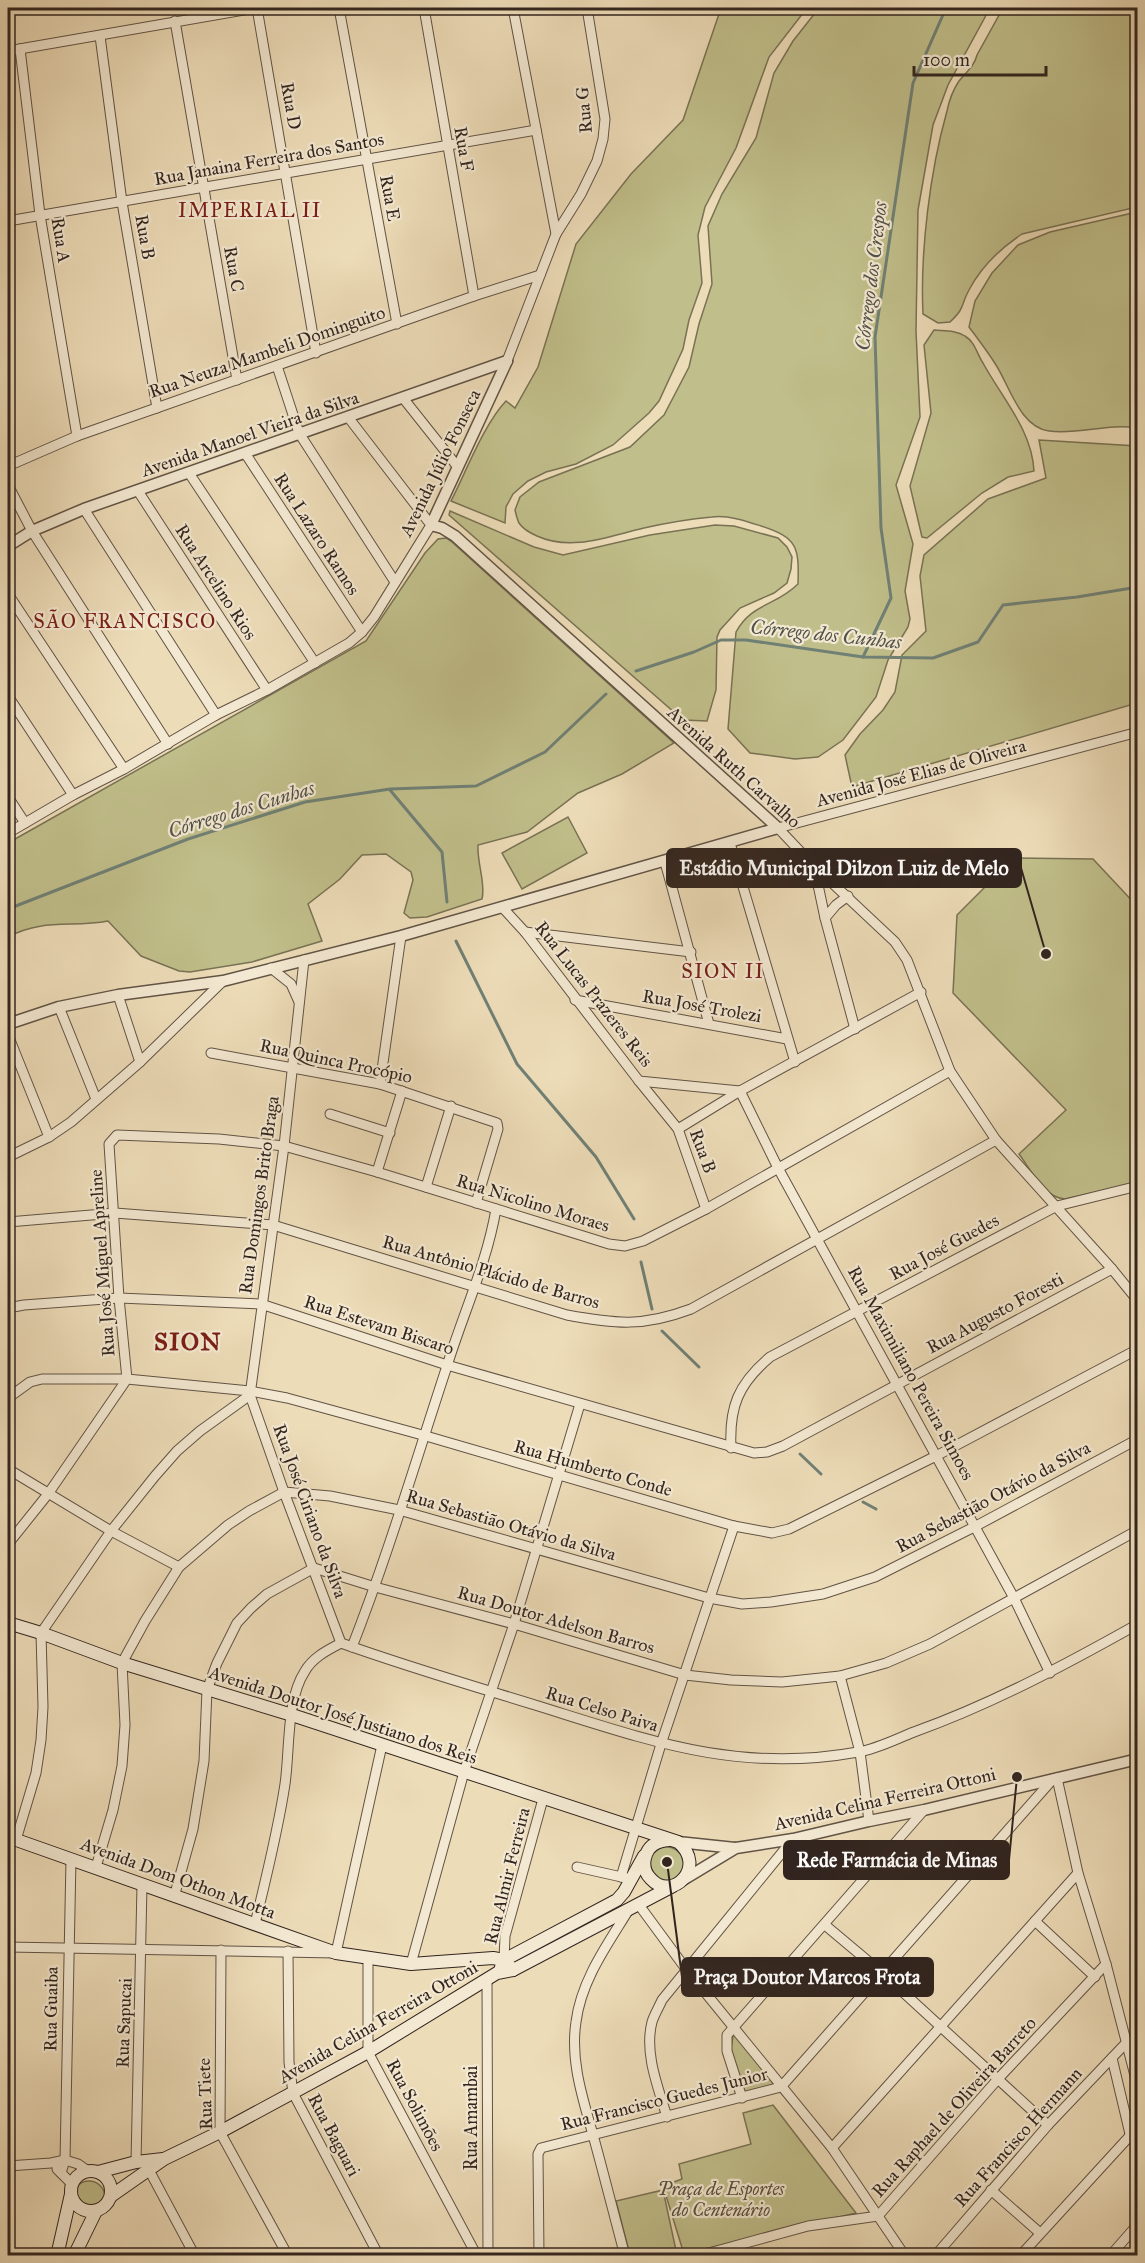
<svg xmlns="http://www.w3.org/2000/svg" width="1145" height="2263" font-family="'IM FELL Great Primer',serif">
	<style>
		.green { fill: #c0be8a; stroke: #797254; stroke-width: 1.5 }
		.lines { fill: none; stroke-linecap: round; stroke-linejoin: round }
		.stream { stroke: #708075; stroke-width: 3 }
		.minor-casing { stroke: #615345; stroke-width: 11 }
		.tertiary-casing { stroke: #615345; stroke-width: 13 }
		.secondary-casing { stroke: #32251f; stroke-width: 14 }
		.minor { stroke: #f3e8d1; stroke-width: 9 }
		.tertiary { stroke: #f3e8d1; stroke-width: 10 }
		.secondary { stroke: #f3e8d1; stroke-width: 12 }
		.labels { text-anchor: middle; stroke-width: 4.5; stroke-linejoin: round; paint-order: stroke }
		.street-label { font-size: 18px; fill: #32251f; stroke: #f3e8d1 }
		.park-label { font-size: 18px; font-style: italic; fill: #564b3a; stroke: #f3e8d1 }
		.neighbourhood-label { font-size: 20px; letter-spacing: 1.5px; fill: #7a1f14; stroke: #f3e8d1 }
		.water-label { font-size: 20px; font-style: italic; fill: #51524a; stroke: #f3e8d1 }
		.district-label { font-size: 24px; font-weight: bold; letter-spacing: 1.5px; fill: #7a1f14; stroke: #f3e8d1 }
		.leader { fill: none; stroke: #32251f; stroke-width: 2 }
		.callout-dot { fill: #32251f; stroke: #f3e8d1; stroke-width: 2 }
		.callout { fill: #32251f; stroke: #32251f; stroke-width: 2 }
		.callout-label { font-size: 20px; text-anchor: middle; font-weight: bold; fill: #fff }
	</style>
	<rect width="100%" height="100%" fill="#eddcb8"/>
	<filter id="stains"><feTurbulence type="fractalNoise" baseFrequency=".00333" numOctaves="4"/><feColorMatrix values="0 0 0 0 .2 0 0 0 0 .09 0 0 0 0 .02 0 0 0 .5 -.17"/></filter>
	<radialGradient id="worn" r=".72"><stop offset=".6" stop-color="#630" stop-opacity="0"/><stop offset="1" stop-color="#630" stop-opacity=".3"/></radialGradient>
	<g class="green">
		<path d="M721 8H807L769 57 736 148 705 207 698 235 702 283 689 320 683 349 659 401 649 413 613 445 576 464 546 472 528 481 513 494 506 507 505 523 451 501C466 472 484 424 506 401L515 408 538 367 576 244 631 174 683 120Z"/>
		<path d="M819 8H990L948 85 933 125 918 210 916 331 920 417 896 485 913 544 905 591 910 619 908 627 888 660 876 697 843 740 818 757 795 759 750 753 728 729 736 632C752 603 776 606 798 584 799 547 798 538 761 526 746 521 729 515 712 517 690 519 666 523 644 528 609 536 572 552 537 536 530 533 523 529 519 523 517 519 516 514 515 510L520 497 539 482 630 447 664 415 689 367 699 324 712 284 708 226 722 194 756 138 774 73 793 41Z"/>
		<path d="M1003 8H1137V207L1022 234C1001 248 981 267 969 290 960 306 966 307 950 322L938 323 923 314C920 252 930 171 947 111 949 101 953 90 959 81 966 72 974 67 977 55Z"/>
		<path d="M1137 212V428C1108 423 1079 435 1049 431 1020 427 1010 387 996 365 988 352 978 339 969 327L975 301 992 273 1018 245 1050 232Z"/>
		<path d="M934 330C945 331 956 330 965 336 975 342 977 354 983 363 1002 398 1032 430 1034 471L1008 477 982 493 927 538 922 537 910 486 931 413 924 345Z"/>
		<path d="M1039 440 1137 446V703L852 787 845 755 860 734 883 710 895 692 902 655 926 631 920 576 924 555 988 499 1046 478Z"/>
		<path d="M450 511 534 547 563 555 650 535 715 525 734 526 778 538 787 547 792 557 791 569 787 583 774 593 740 608 720 630 717 637 716 690 707 721 683 720 449 515Z"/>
		<path d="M446 538 452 542 674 743 622 774 578 793 527 832 478 845C477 864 486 884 482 899L427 917 410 918 404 913 413 880 411 872 386 854 362 855 340 879 308 904 322 941 252 962 190 972 179 971 141 956 108 921C71 928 44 918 8 937V843L366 641 425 553 438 539Z"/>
		<path d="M568 817 587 853 522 889 502 853Z"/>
		<path d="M1014 858 1093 859 1137 906V1183L1065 1199C1044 1198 1031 1170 1019 1154L1066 1110 953 993 957 915Z"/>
		<path d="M663 1846C675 1847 684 1852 686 1866L670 1885 650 1874V1856Z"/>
		<path d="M734 2029 777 2084 742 2094 731 2049Z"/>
		<path d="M773 2105 856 2213 684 2254 663 2186 682 2179 679 2164 751 2144 743 2113Z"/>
		<circle cx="89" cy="2197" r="16"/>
		<path d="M663 2190 677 2255H630L616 2201Z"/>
	</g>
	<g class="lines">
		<g class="stream">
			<path d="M863 657 891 598 881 528 875 337 913 83 946 8"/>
			<path d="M636 671 694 652 721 640H746L863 657 933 658 978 642 1003 605 1077 597 1138 587"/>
			<path d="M390 790 442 852 447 902"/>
			<path d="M8 909 188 839 305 802 390 789 476 786 545 752 606 694"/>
			<path d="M456 941 517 1064 596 1157 634 1219"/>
			<path d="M641 1262 652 1309"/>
			<path d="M662 1331 699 1367"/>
			<path d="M800 1454 821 1474"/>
			<path d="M863 1502 876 1509"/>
		</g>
		<defs>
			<g id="minor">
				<path d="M257 8 316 353"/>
				<path d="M339 8 397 324"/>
				<path d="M424 8 474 296"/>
				<path d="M175 21 237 380"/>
				<path d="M100 36 122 202 157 408"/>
				<path d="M20 49 40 215 77 436"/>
				<path d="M8 51 256 8"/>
				<path d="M8 221 536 130"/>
				<path d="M556 234 581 194 597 161 603 139 605 119 587 8"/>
				<path d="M507 361 556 234 513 8"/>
				<path d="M277 366 299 433 395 582"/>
				<path d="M403 398 457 466"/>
				<path d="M245 453 362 632"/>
				<path d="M8 466 77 436 474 296 540 275"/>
				<path d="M189 473 315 663"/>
				<path d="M8 485 32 531 168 744"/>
				<path d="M138 491 267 690"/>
				<path d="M84 509 216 715"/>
				<path d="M8 594 124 769"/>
				<path d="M8 696 73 795"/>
				<path d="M1138 732 778 828 813 865 895 942 907 960 950 1071 996 1140 1112 1269 1138 1301"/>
				<path d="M8 797 25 823"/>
				<path d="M8 833 73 795 124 769 216 715 267 690 349 643 362 632 374 617 431 525 348 417"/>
				<path d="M730 843 795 1062"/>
				<path d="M665 862 709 1024"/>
				<path d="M814 866 825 918 855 1029"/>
				<path d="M502 907 525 932 639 1081 740 1091 778 1168 1014 1598 1050 1673"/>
				<path d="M825 918 836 905 848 896"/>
				<path d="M525 932 691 952"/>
				<path d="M304 960 284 1146 250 1395 284 1492 341 1643"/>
				<path d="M271 968 291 984 299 1002"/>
				<path d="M118 995 140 1062"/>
				<path d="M575 1000 787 1039"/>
				<path d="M59 1007 96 1099"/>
				<path d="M8 1035 49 1137"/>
				<path d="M211 1053 380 1084 497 1123 498 1129 476 1203"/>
				<path d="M639 1081 678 1129 706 1209"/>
				<path d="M380 1084 401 936"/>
				<path d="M330 1114 390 1133"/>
				<path d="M678 1129 740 1091 921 992"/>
				<path d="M8 1157 49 1137 71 1122 140 1062 223 981"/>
				<path d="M377 1172 402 1091"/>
				<path d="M426 1187 451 1106"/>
				<path d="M8 1222 115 1213 273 1225 567 1315C616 1324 643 1327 691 1309L996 1140"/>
				<path d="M8 1308 24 1305 119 1298 261 1304 447 1365 754 1453 767 1452 783 1446 1112 1269"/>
				<path d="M8 1398 30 1382 42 1379H127L250 1391 287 1398 426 1436 734 1526 772 1533 789 1529 936 1456 1138 1349"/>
				<path d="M731 1448C729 1407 738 1384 770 1357L1057 1206 1138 1186"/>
				<path d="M8 1469 111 1531 179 1567"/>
				<path d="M8 1544 48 1494 127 1379 119 1298 109 1144 117 1135 219 1139 284 1146 377 1172 609 1244 625 1246 643 1241 706 1209 950 1071"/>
				<path d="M352 1647C388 1555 416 1460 447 1366 463 1314 487 1263 496 1209"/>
				<path d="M840 1676 860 1752 869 1821"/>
				<path d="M1057 1778 1078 1873 1106 1964 1138 2087"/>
				<path d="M16 1840 36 1773 41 1740 43 1707 41 1633 111 1531 155 1476 177 1451 200 1431 250 1395"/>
				<path d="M96 1867 113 1810 122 1766 125 1725 122 1663 145 1621 179 1567 228 1525 249 1511 284 1492 330 1496 399 1510 709 1598 742 1604 771 1602 823 1594 875 1577 976 1526 1138 1439"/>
				<path d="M577 1867 626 1878"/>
				<path d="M621 1877 661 1744 734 1526"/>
				<path d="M174 1897 193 1829 204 1761 207 1690 217 1663 237 1623 251 1608 267 1594 314 1568 375 1587 514 1624 685 1675 731 1680 782 1682 840 1676 886 1663 930 1644 1138 1530"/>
				<path d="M639 1905 686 1969 832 2148 905 2256"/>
				<path d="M1035 1921 1095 1977"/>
				<path d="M255 1924C266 1878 278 1831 285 1784 290 1750 286 1700 305 1671 313 1657 328 1650 341 1643 405 1666 470 1685 535 1705 648 1740 737 1774 858 1752 877 1749 896 1739 914 1732 992 1704 1065 1665 1138 1624"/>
				<path d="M825 1925 881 1972 1048 2125"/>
				<path d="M8 1947 336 1953 382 1745"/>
				<path d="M221 1950 220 2132 288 2256"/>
				<path d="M288 1951 289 2062 293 2093 379 2256"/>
				<path d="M368 1959V2052L477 2256"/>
				<path d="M504 1960 505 1936 543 1799"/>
				<path d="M411 1964 464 1772 514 1624 580 1404"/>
				<path d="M487 1980 488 2256"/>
				<path d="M1112 2058 1130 2134"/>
				<path d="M742 2098 727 2051V2035L924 1810"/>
				<path d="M667 2117C658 2087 644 2053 652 2022 654 2015 659 2007 662 2000L793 1839"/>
				<path d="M832 2148 1078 1873"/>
				<path d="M136 2162 142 1885"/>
				<path d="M8 2166 51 2163 65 2160 78 2164 88 2171"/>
				<path d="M57 2169 72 2184"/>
				<path d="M149 2170 195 2256"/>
				<path d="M61 2173 65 2160 71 1859"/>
				<path d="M991 2190 1040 2233"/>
				<path d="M539 2256 538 2154 541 2148 781 2087 1053 1779"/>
				<path d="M625 2256C614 2215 604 2175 593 2135 583 2099 570 2061 576 2022 581 1981 607 1945 628 1911"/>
				<path d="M698 2256 808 2226 878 2216 997 2080 1106 1964"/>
				<path d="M935 2256 1048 2125 1127 2042"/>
				<path d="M1020 2256 1138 2127"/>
				<path d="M1110 2256 1138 2224"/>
			</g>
			<g id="tertiary">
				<path d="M507 361 431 525 442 528 455 536 778 828"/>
				<path d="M8 546 32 531 84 509 507 361"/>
				<path d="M8 1024 59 1007 118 995 223 981 401 936 778 828"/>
				<path d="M678 1842 735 1848"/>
				<path d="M683 1880 736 1848 793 1839 869 1821 924 1810 1138 1759"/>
			</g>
			<g id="secondary">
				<path d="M8 1623 41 1633 122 1663 292 1715 678 1842C708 1867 672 1902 651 1879 645 1873 643 1866 645 1858 648 1845 657 1841 669 1840"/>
				<path d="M8 1837 336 1953 411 1964 493 1958 504 1960 513 1970"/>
				<path d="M501 1967 504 1960 617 1900 624 1892 644 1856"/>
				<circle cx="91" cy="2191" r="20"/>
				<path d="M98 2172 136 2162 163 2159"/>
				<path d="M111 2196 164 2159 220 2132 368 2052 497 1973 513 1970 673 1886"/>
				<path d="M57 2256 71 2194"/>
				<path d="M74 2256 96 2211"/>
			</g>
		</defs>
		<use href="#minor" class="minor-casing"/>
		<use href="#tertiary" class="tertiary-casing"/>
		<use href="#secondary" class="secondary-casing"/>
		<use href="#minor" class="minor"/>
		<use href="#tertiary" class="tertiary"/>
		<use href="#secondary" class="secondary"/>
	</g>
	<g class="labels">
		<g class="street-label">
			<text transform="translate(291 106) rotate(80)" y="6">Rua D</text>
			<text transform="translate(584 110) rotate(-95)" y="6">Rua G</text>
			<text transform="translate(464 149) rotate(80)" y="6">Rua F</text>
			<text transform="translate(269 159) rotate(-10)" y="6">Rua Janaina Ferreira dos Santos</text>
			<text transform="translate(390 198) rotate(80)" y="6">Rua E</text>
			<text transform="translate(145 237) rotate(80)" y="6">Rua B</text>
			<text transform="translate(61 240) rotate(81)" y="6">Rua A</text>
			<text transform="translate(234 269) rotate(80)" y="6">Rua C</text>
			<text transform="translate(267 352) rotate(-19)" y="6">Rua Neuza Mambeli Dominguito</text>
			<text transform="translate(250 434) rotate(-19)" y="6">Avenida Manoel Vieira da Silva</text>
			<text transform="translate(440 463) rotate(-64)" y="6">Avenida Júlio Fonseca</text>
			<text transform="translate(317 534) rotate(57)" y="6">Rua Lazaro Ramos</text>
			<text transform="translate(216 582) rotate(57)" y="6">Rua Arcelino Rios</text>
			<text transform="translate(734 767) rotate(42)" y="6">Avenida Ruth Carvalho</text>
			<text transform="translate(921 773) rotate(-15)" y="6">Avenida José Elias de Oliveira</text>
			<text transform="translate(594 994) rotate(52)" y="6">Rua Lucas Prazeres Reis</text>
			<text transform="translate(702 1006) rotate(10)" y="6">Rua José Trolezi</text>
			<text transform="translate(336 1061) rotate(12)" y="6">Rua Quinca Procópio</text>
			<text transform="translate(703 1151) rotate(70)" y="6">Rua B</text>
			<text transform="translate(259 1195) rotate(-82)" y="6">Rua Domingos Brito Braga</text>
			<text transform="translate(533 1203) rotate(17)" y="6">Rua Nicolino Moraes</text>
			<text transform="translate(944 1247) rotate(-28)" y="6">Rua José Guedes</text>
			<text transform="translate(102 1263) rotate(-94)" y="6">Rua José Miguel Apreline</text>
			<text transform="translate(491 1272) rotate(16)" y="6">Rua Antônio Plácido de Barros</text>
			<text transform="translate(995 1313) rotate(-28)" y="6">Rua Augusto Foresti</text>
			<text transform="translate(379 1325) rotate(18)" y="6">Rua Estevam Biscaro</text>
			<text transform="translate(911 1373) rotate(61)" y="6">Rua Maximiliano Pereira Simoes</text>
			<text transform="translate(593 1468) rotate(16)" y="6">Rua Humberto Conde</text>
			<text transform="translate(993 1497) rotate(-28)" y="6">Rua Sebastião Otávio da Silva</text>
			<text transform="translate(310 1511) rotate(70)" y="6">Rua José Ciriano da Silva</text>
			<text transform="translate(511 1525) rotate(16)" y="6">Rua Sebastião Otávio da Silva</text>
			<text transform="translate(556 1620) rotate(16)" y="6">Rua Doutor Adelson Barros</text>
			<text transform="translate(602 1709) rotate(17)" y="6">Rua Celso Paiva</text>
			<text transform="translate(343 1715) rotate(18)" y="6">Avenida Doutor José Justiano dos Reis</text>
			<text transform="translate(885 1799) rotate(-13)" y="6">Avenida Celina Ferreira Ottoni</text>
			<text transform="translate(507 1876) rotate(-76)" y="6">Rua Almir Ferreira</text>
			<text transform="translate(178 1878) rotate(20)" y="6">Avenida Dom Othon Motta</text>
			<text transform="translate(51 2009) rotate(-89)" y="6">Rua Guaiba</text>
			<text transform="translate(378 2022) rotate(-30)" y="6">Avenida Celina Ferreira Ottoni</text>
			<text transform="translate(124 2023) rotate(-88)" y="6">Rua Sapucai</text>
			<text transform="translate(205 2094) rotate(-92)" y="6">Rua Tiete</text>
			<text transform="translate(664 2099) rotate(-14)" y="6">Rua Francisco Guedes Junior</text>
			<text transform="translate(415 2105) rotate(62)" y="6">Rua Solimões</text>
			<text transform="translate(954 2107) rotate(-48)" y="6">Rua Raphael de Oliveira Barreto</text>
			<text transform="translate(471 2118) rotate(-90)" y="6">Rua Amambai</text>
			<text transform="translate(334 2135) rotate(62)" y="6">Rua Baguari</text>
			<text transform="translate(1018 2137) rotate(-48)" y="6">Rua Francisco Hermann</text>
		</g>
		<g class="park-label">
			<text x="721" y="2195">Praça de Esportes<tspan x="721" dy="21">do Centenário</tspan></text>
		</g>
		<g class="neighbourhood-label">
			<text x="250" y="217">IMPERIAL II</text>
			<text x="125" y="628">SÃO FRANCISCO</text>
			<text x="723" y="978">SION II</text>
		</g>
		<g class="water-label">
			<text transform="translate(871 276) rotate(-83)" y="7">Córrego dos Crespos</text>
			<text transform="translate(826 634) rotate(6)" y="7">Córrego dos Cunhas</text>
			<text transform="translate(241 809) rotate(-17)" y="7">Córrego dos Cunhas</text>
		</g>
		<g class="district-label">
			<text x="188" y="1350">SION</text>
		</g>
	</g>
	<path class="leader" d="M1046 954L1021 868M1017 1777L1009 1860M667 1862L682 1977"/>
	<g class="callout-dot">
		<circle cx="1046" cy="954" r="6"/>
		<circle cx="1017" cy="1777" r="6"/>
		<circle cx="667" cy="1862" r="6"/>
	</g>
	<g class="callout">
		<rect x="667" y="849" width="354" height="38" rx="6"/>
		<rect x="784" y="1841" width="225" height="38" rx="6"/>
		<rect x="682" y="1958" width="251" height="38" rx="6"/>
	</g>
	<g class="callout-label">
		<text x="844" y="875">Estádio Municipal Dilzon Luiz de Melo</text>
		<text x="897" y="1867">Rede Farmácia de Minas</text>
		<text x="807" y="1984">Praça Doutor Marcos Frota</text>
	</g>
	<rect width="1145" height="2263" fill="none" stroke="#eddcb8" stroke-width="30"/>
	<rect x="9" y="9" width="1127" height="2245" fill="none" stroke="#32251f" stroke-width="3"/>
	<rect x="15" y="15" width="1115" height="2233" fill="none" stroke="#32251f" stroke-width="1.5"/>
	<path d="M914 66v9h132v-9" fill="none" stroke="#32251f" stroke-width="3"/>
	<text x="923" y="66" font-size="18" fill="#32251f" stroke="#f3e8d1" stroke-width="4.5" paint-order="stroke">100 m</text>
	<rect width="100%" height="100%" filter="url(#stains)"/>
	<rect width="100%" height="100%" fill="url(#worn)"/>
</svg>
